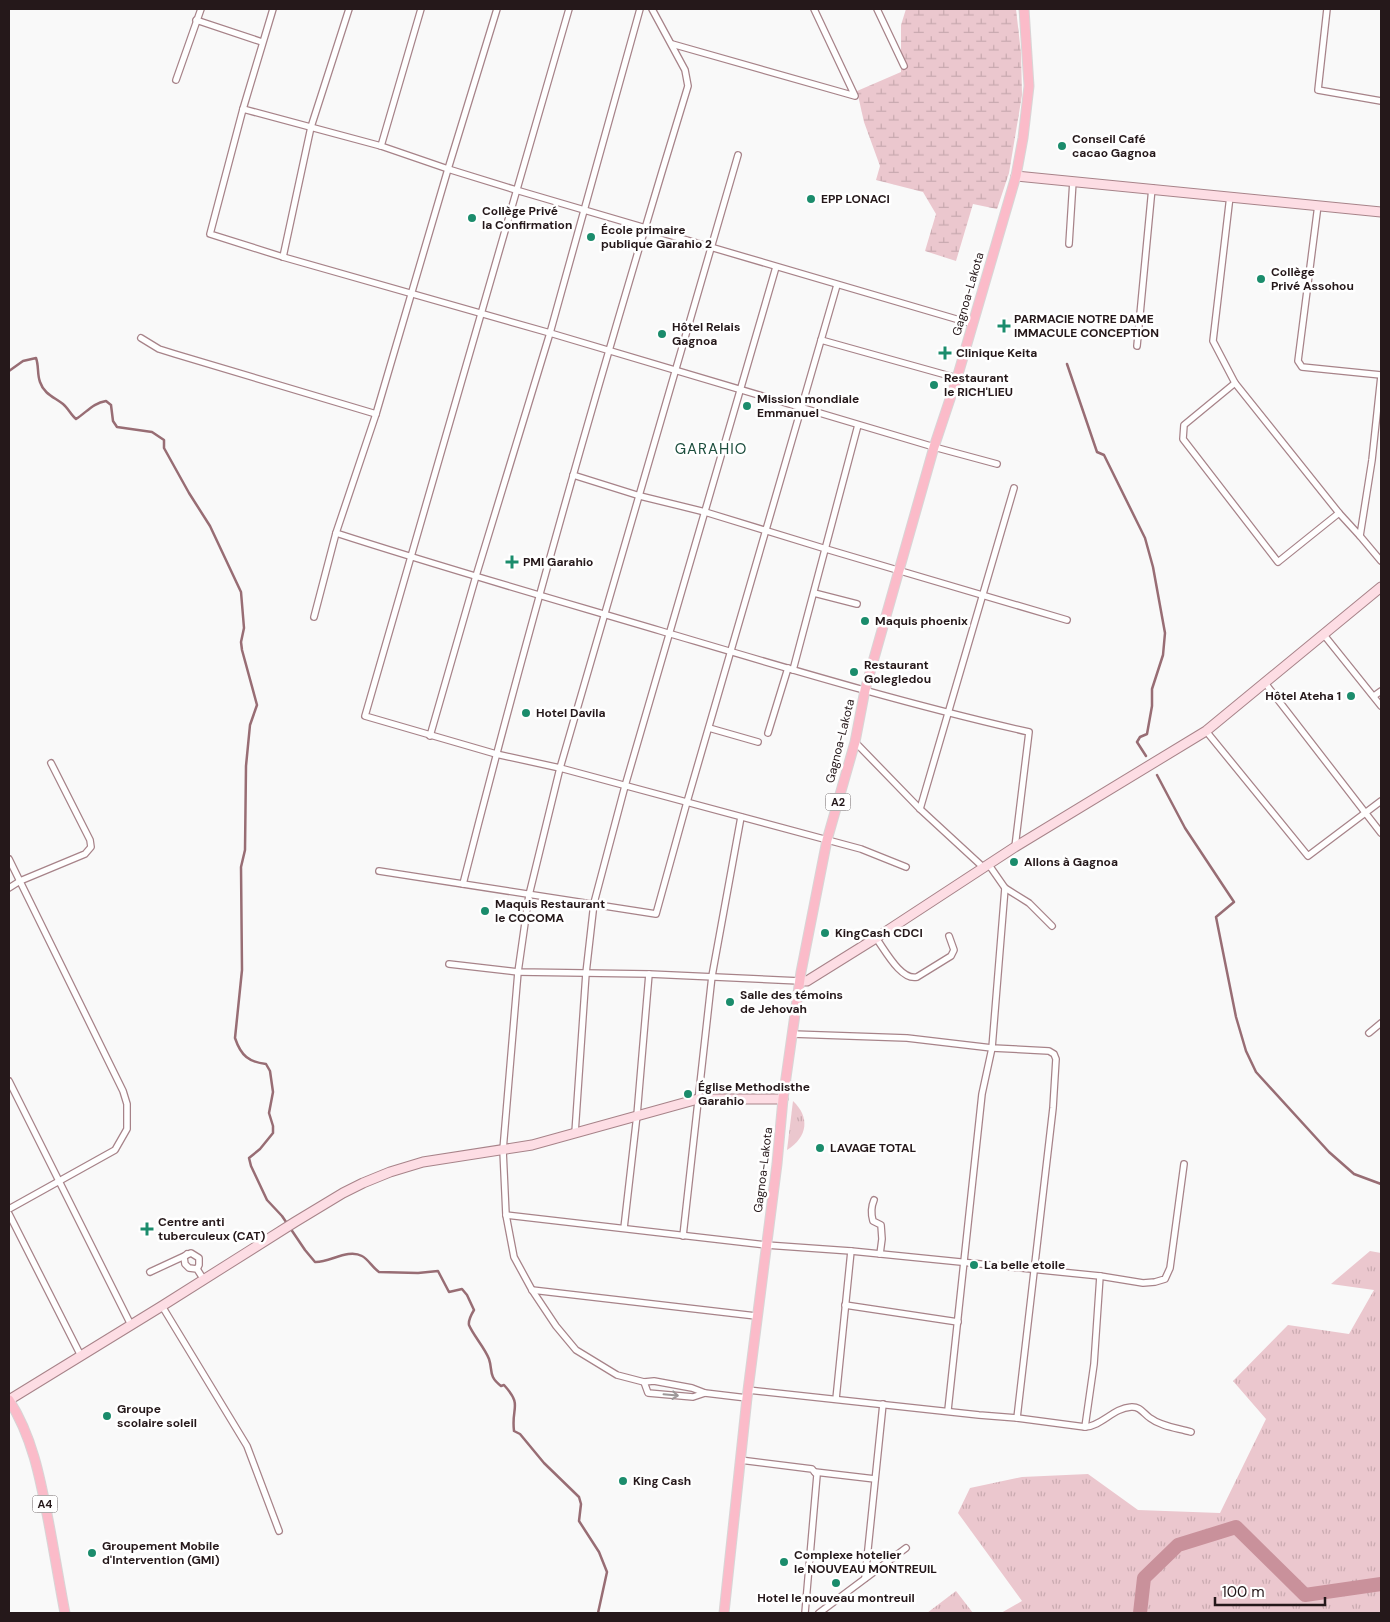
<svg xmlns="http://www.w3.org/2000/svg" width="1390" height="1622" font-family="'DM Sans',sans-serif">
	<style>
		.grass { fill: url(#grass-tufts) }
		.wetland { fill: url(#wetland-marsh) }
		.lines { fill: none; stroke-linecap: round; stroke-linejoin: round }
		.stream { stroke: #986d74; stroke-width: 2.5 }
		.river { stroke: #c9919b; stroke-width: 14 }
		.street-casing { stroke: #a78389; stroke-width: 8 }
		.secondary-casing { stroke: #a78389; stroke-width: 11 }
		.primary-casing { stroke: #d8d5d6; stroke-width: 11 }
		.street { stroke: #fff; stroke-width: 5.5 }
		.secondary { stroke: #fddde4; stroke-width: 9 }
		.primary { stroke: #fbbbc9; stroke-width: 9 }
		.oneway { stroke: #9d9798 }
		.poi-dot { fill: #1b8c6c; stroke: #fff; stroke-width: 2 }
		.labels { text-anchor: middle; stroke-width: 5; stroke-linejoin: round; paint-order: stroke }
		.shield { fill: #fff; stroke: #665d5f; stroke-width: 1 }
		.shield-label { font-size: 11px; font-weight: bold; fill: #25181a }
		.poi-label { font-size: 12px; font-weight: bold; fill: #25181a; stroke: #fff; text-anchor: start }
		.street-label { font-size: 12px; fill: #25181a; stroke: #fff }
		.quarter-label { font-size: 15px; letter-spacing: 1px; fill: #1d4e3e; stroke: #fff }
	</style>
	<defs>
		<pattern id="grass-tufts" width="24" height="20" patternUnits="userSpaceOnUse" patternTransform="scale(1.25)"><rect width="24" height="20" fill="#ebc7ce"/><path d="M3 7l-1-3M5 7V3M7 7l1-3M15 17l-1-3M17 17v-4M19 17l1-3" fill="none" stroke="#c9aab0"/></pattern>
		<pattern id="wetland-marsh" width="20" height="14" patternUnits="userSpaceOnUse" patternTransform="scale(1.25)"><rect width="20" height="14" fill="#ebc7ce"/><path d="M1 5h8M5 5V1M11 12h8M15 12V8" fill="none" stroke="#c9aab0"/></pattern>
	</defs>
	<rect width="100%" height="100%" fill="#f9f9f9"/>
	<g class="grass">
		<path d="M793 1101C810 1117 808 1137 787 1150Z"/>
		<path d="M1370 1251 1381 1253V1613H1001L1022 1601 958 1513 970 1488 1022 1477 1088 1474 1138 1510 1220 1513 1266 1419 1233 1381 1288 1325 1349 1334 1374 1290 1331 1284Z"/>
		<path d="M956 1591 973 1613H927Z"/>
	</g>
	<path class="wetland" d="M906 9H1016L1021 53 1022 95 1009 173 997 209 973 204 956 261 925 251 936 214 923 192 876 180 880 166 864 122 857 91 901 72V25Z"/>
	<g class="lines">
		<g class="stream">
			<path d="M1067 364 1097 452 1104 455 1145 538 1153 567 1165 633 1163 655 1152 689V706L1147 734 1140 737 1137 742 1146 756"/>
			<path d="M9 371 23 361 36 358C39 366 37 374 40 382 44 394 54 397 63 404 68 408 71 415 76 419 87 412 93 403 106 401L111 405 113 421 117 427 152 432 164 440V448L189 493 210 526 241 592 244 628 241 642 242 650 257 705 250 725 246 766 245 850 241 867 242 970 235 1038C241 1056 249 1062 266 1064L270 1071 273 1092 269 1113 273 1126V1133L260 1149 249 1158 251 1166 267 1200 282 1216 305 1250 315 1262C329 1263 348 1248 362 1256 368 1259 373 1268 379 1272L418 1273 438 1271 449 1292 462 1289 467 1295 474 1310C471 1315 468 1320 469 1325 473 1335 485 1348 489 1359 493 1371 488 1376 501 1386L504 1385C523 1406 511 1406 514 1431L520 1434 544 1463 579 1497 581 1504 579 1521 599 1552 607 1572 598 1613"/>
			<path d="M1157 775 1185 828 1234 902 1216 917 1236 1017 1246 1051 1256 1072 1329 1152 1354 1174 1381 1184"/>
		</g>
		<path class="river" d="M1140 1613 1144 1578 1178 1545 1236 1527 1305 1595 1381 1584"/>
		<defs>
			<g id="street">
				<path d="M273 9 243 109 210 234 283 257 550 333 934 447 997 464"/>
				<path d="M569 9 365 716 496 754 560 768 861 849 906 867"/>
				<path d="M877 9 904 66"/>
				<path d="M1327 9 1318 90 1381 101"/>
				<path d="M196 20 262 42"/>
				<path d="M672 44 855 96 814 9"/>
				<path d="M176 80 201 9"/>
				<path d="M243 109 381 146 448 169 516 190 973 324"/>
				<path d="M381 146 421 9"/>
				<path d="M738 155 560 768 529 895 518 972 503 1150 506 1215 514 1257 532 1290 556 1326 576 1350 617 1375 644 1382 654 1381 692 1388 705 1393 747 1398"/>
				<path d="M1230 196 1213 341 1235 383 1339 513 1360 536 1372 460 1381 376"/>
				<path d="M1318 205 1298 361 1302 367 1381 375"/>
				<path d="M1069 244 1073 181"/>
				<path d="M283 257 311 127 349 9"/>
				<path d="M141 338 159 349 175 354 376 414"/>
				<path d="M821 340 957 378"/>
				<path d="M1137 346 1152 188"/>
				<path d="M1235 383 1184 425 1183 439 1278 562 1339 513"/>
				<path d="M573 475 640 496 705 512 826 549 1067 620"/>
				<path d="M336 533C444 568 553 599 661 631 783 667 905 704 1029 732L1015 847"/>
				<path d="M1360 536 1381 561"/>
				<path d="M814 593 857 604"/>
				<path d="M314 617 336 533 376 414 448 169 497 9"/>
				<path d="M1324 635 1381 706"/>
				<path d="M793 670 858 425"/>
				<path d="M1265 683 1381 833"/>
				<path d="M1374 696 1381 691"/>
				<path d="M709 728 758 742"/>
				<path d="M1206 731 1308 856 1381 801"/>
				<path d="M768 733 788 668"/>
				<path d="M430 736 476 576 550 333 640 9"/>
				<path d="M855 742 920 809 984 868"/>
				<path d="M920 809 1014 488"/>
				<path d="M9 859 123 1091 127 1104V1129L115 1150 9 1209"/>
				<path d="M379 871 656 914 687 802 837 285"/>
				<path d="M463 884C531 616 607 351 688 86L685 70 652 9"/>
				<path d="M9 888 20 881 85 854 91 847 90 840 51 763"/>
				<path d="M1005 888 1029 903 1052 926"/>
				<path d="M876 938C885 950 901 981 917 977L951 956 954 950 949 936"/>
				<path d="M449 964 518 972 649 974 800 981"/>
				<path d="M1369 1033 1381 1023"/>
				<path d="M792 1034 907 1038 992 1048 1049 1051 1054 1054 1056 1059 1053 1108 1017 1418"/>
				<path d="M9 1081 131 1325"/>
				<path d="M575 1133 586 973 594 903 625 786 776 267"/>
				<path d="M874 1200C871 1207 871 1214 873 1221L881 1225 882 1239 880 1254"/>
				<path d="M9 1214 81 1356"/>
				<path d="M506 1215 766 1245 851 1251 1100 1276 1143 1283 1155 1282 1165 1279 1170 1268 1184 1164"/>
				<path d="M624 1228 637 1115 649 974"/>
				<path d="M683 1236 712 976 741 817"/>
				<path d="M187 1254 184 1257 185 1264 189 1268 197 1269 204 1280"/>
				<path d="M150 1272 191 1253 199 1258V1265L197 1269"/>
				<path d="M532 1290 756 1316"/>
				<path d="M845 1305 958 1322"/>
				<path d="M162 1306 247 1446 279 1531"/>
				<path d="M644 1382 648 1393 693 1397 705 1393"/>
				<path d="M748 1390 979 1415 1017 1418 1085 1427C1102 1426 1113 1408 1131 1407 1140 1406 1144 1414 1150 1418 1162 1427 1178 1428 1191 1432"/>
				<path d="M836 1399 851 1251"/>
				<path d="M948 1410 982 1094 992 1048 1005 888 989 865"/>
				<path d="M1085 1427 1094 1364 1100 1276"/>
				<path d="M740 1460 812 1469 817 1475 805 1613"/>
				<path d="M815 1472 875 1479"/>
				<path d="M865 1578 883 1404"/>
				<path d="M819 1613 906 1548"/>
			</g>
			<g id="secondary">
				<path d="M1016 176 1381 212"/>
				<path d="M800 981H807L876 938 1015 847 1206 731 1381 587"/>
				<path d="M9 1400 162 1306 295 1222 343 1193 363 1183 390 1172 423 1162 532 1145 698 1099H783"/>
			</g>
			<g id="primary">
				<path d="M9 1400C32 1436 40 1477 48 1519 54 1550 59 1582 65 1613"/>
				<path d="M724 1613 747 1398 777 1164 783 1099 801 972 827 840 855 742 865 690 934 447 957 378 1016 176 1023 138 1029 86 1024 9"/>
			</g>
		</defs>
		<use href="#street" class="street-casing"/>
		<use href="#secondary" class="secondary-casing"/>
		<use href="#primary" class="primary-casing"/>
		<use href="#street" class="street"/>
		<use href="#secondary" class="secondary"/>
		<use href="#primary" class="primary"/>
	</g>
	<defs><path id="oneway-shaft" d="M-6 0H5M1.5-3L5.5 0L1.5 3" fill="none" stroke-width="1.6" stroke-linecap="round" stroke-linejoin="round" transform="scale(1.25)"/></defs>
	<use class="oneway" href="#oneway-shaft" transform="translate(671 1395) rotate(5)"/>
	<g class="poi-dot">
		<circle cx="1062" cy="146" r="5"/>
		<circle cx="811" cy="199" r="5"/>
		<circle cx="472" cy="218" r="5"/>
		<circle cx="591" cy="237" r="5"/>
		<circle cx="1261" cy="279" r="5"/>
		<path d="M1001.5 318.5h5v5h5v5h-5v5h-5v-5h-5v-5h5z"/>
		<circle cx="662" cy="334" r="5"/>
		<path d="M942.5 345.5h5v5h5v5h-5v5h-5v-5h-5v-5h5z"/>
		<circle cx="934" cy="385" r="5"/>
		<circle cx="747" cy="406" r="5"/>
		<path d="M509.5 554.5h5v5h5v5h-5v5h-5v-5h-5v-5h5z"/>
		<circle cx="865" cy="621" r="5"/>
		<circle cx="854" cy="672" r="5"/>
		<circle cx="1351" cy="696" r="5"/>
		<circle cx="526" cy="713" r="5"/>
		<circle cx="1014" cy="862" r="5"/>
		<circle cx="485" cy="911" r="5"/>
		<circle cx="825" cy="933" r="5"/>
		<circle cx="730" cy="1002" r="5"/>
		<circle cx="688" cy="1094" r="5"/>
		<circle cx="820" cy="1148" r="5"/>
		<path d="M144.5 1221.5h5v5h5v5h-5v5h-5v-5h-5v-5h5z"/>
		<circle cx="974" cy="1265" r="5"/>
		<circle cx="107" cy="1416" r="5"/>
		<circle cx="623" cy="1481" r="5"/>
		<circle cx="92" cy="1553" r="5"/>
		<circle cx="784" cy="1562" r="5"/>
		<circle cx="836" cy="1583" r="5"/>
	</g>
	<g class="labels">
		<g class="shield">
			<rect x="825.5" y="793.5" width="25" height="17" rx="4"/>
			<rect x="32.5" y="1495.5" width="25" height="17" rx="4"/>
		</g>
		<g class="shield-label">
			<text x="838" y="806">A2</text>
			<text x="45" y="1508">A4</text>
		</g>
		<g class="poi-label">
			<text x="1072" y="143">Conseil Café<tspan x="1072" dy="14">cacao Gagnoa</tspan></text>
			<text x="821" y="203">EPP LONACI</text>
			<text x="482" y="215">Collège Privé<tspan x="482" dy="14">la Confirmation</tspan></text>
			<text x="601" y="234">École primaire<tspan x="601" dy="14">publique Garahio 2</tspan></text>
			<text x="1271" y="276">Collège<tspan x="1271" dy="14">Privé Assohou</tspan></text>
			<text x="1014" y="323">PARMACIE NOTRE DAME<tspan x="1014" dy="14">IMMACULE CONCEPTION</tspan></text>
			<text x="672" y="331">Hôtel Relais<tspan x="672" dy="14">Gagnoa</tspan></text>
			<text x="956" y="357">Clinique Keita</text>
			<text x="944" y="382">Restaurant<tspan x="944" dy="14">le RICH'LIEU</tspan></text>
			<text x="757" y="403">Mission mondiale<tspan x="757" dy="14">Emmanuel</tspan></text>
			<text x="523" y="566">PMI Garahio</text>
			<text x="875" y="625">Maquis phoenix</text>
			<text x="864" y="669">Restaurant<tspan x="864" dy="14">Golegledou</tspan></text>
			<text x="1341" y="700" text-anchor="end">Hôtel Ateha 1</text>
			<text x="536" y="717">Hotel Davila</text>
			<text x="1024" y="866">Allons à Gagnoa</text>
			<text x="495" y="908">Maquis Restaurant<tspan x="495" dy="14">le COCOMA</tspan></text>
			<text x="835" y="937">KingCash CDCI</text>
			<text x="740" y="999">Salle des témoins<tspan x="740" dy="14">de Jehovah</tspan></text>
			<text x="698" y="1091">Église Methodisthe<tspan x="698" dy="14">Garahio</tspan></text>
			<text x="830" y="1152">LAVAGE TOTAL</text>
			<text x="158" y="1226">Centre anti<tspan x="158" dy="14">tuberculeux (CAT)</tspan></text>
			<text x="984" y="1269">La belle etoile</text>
			<text x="117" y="1413">Groupe<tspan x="117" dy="14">scolaire soleil</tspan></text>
			<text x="633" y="1485">King Cash</text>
			<text x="102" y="1550">Groupement Mobile<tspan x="102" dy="14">d'Intervention (GMI)</tspan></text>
			<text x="794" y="1559">Complexe hotelier<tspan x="794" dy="14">le NOUVEAU MONTREUIL</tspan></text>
			<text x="836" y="1602" text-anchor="middle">Hotel le nouveau montreuil</text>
		</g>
		<g class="street-label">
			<text transform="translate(968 294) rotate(-74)" y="4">Gagnoa-Lakota</text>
			<text transform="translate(840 741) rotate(-76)" y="4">Gagnoa-Lakota</text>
			<text transform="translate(763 1170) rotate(-83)" y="4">Gagnoa-Lakota</text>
		</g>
		<g class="quarter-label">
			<text x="711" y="454">GARAHIO</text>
		</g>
	</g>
	<rect width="1390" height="1622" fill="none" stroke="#25181a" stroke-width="20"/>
	<path d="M1215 1597v8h110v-8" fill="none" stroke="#25181a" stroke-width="2.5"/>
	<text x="1222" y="1597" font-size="15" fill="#25181a" stroke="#ffffff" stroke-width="4" paint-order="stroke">100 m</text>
</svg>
